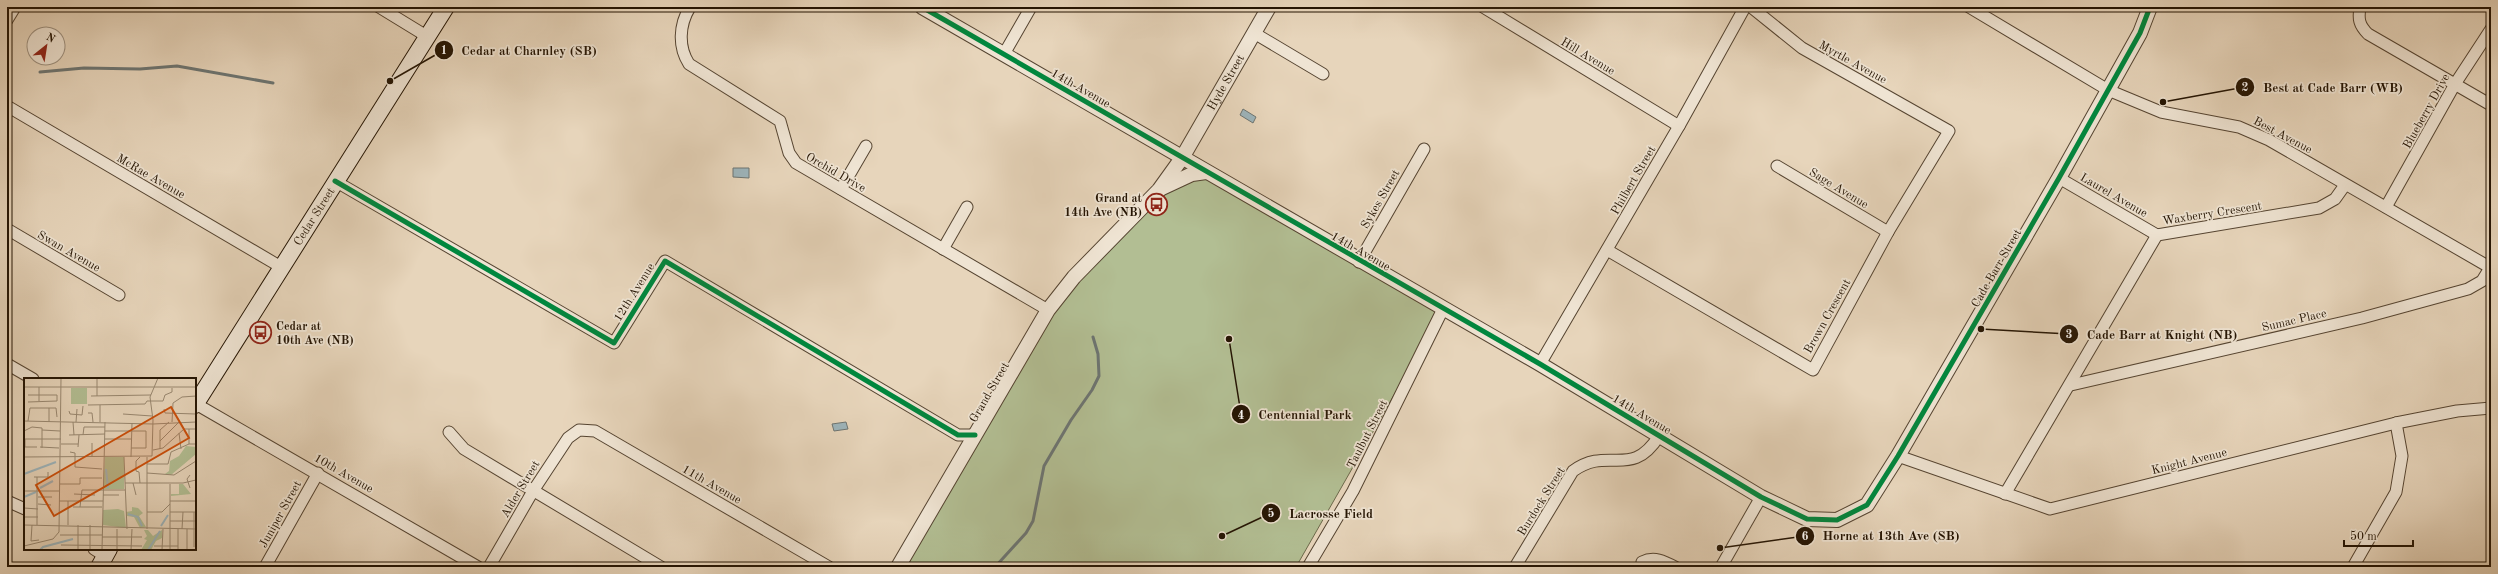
<svg xmlns="http://www.w3.org/2000/svg" width="2498" height="574" font-family="'Old Standard TT',serif">
	<style>
		.green { fill: #b2be93; stroke: #6b694b }
		.water { fill: #9db5bc; stroke: #6d7572 }
		.lines { fill: none; stroke-linecap: round; stroke-linejoin: round }
		.stream { stroke: #6d7572; stroke-width: 3 }
		.minor-casing { stroke: #554431; stroke-width: 13 }
		.tertiary-casing { stroke: #554431; stroke-width: 16 }
		.secondary-casing { stroke: #241403; stroke-width: 18 }
		.minor { stroke: #efe4d3; stroke-width: 11 }
		.tertiary { stroke: #efe4d3; stroke-width: 14 }
		.secondary { stroke: #efe4d3; stroke-width: 16 }
		.cycleway-casing { stroke: #efe4d3; stroke-width: 8 }
		.cycleway { stroke: #00873e; stroke-width: 5 }
		.labels { text-anchor: middle; stroke-width: 3.5; stroke-linejoin: round; paint-order: stroke }
		.street-label { font-size: 12px; fill: #241403; stroke: #efe4d3 }
		.poi-label { font-size: 12px; font-weight: bold; fill: #241403; stroke: #efe4d3; text-anchor: end }
		.inset-river { fill: none; stroke: #9db5bc; stroke-width: 2 }
		.inset-road { fill: none; stroke: #998871; stroke-width: 1 }
		.view { fill: #cb4f0b; fill-opacity: 0.15; stroke: #cb4f0b; stroke-width: 2 }
		.inset-edge { fill: none; stroke: #241403; stroke-width: 2 }
		.leader { fill: none; stroke: #241403; stroke-width: 1.5 }
		.callout-dot { fill: #241403; stroke: #efe4d3; stroke-width: 1.5 }
		.mark-label { font-size: 12px; text-anchor: middle; font-weight: bold; fill: #fff }
		.callout-label { font-size: 13px; text-anchor: middle; font-weight: bold; fill: #241403; stroke: #efe4d3; stroke-width: 3.5; stroke-linejoin: round; paint-order: stroke }
	</style>
	<rect width="100%" height="100%" fill="#e7d5bb"/>
	<filter id="stains"><feTurbulence type="fractalNoise" baseFrequency=".005" numOctaves="4"/><feColorMatrix values="0 0 0 0 .2 0 0 0 0 .09 0 0 0 0 .02 0 0 0 .5 -.17"/></filter>
	<radialGradient id="worn" r=".72"><stop offset=".6" stop-color="#630" stop-opacity="0"/><stop offset="1" stop-color="#630" stop-opacity=".3"/></radialGradient>
	<path class="green" d="M1182 158 1443 309 1296 567H906L1048 310Z"/>
	<g class="water">
		<path d="M1243 109 1256 117 1253 123 1240 115Z"/>
		<path d="M733 168H749V178L733 177Z"/>
		<path d="M846 422 848 429 834 431 832 424Z"/>
	</g>
	<g class="lines">
		<g class="stream">
			<path d="M40 72 84 68 140 69 177 66 273 83"/>
			<path d="M995 567 1026 533 1033 521 1044 466 1071 420 1092 390 1099 376 1098 354 1093 337"/>
		</g>
		<defs>
			<g id="minor">
				<path d="M379 7 428 37"/>
				<path d="M690 7C679 25 678 47 689 64L780 121 789 153 796 163 1048 310"/>
				<path d="M1483 7 1679 126"/>
				<path d="M1969 7 2108 90 2161 112 2239 127 2269 140 2491 268"/>
				<path d="M2360 7C2358 19 2359 25 2368 34L2491 105"/>
				<path d="M7 20 15 7"/>
				<path d="M1254 33 1323 74"/>
				<path d="M1004 54 1031 7"/>
				<path d="M7 106 281 267"/>
				<path d="M1777 166 1888 232"/>
				<path d="M2059 178 2157 235"/>
				<path d="M335 181 614 343 665 261 958 435H975"/>
				<path d="M841 189 866 146"/>
				<path d="M2386 207 2455 84 2491 29"/>
				<path d="M7 229 119 295"/>
				<path d="M2157 235 2319 208 2335 199 2345 185"/>
				<path d="M943 249 967 207"/>
				<path d="M1607 250 1813 370 1888 232 1949 131 1802 48 1751 7"/>
				<path d="M1359 262 1424 149"/>
				<path d="M7 364 33 379"/>
				<path d="M1540 364 1679 126 1745 7"/>
				<path d="M2071 385 2362 318 2468 289 2482 281 2490 268"/>
				<path d="M196 404 478 567"/>
				<path d="M449 432 464 449 661 567"/>
				<path d="M1898 456 2050 509 2396 423 2457 411 2491 408"/>
				<path d="M2005 494 2157 235"/>
				<path d="M7 501 25 509"/>
				<path d="M94 549 105 556"/>
				<path d="M1642 562C1654 556 1664 561 1675 567"/>
				<path d="M265 567 318 473"/>
				<path d="M489 567 533 491 568 438 579 430 595 431 829 567"/>
				<path d="M1308 567 1353 491 1443 309"/>
				<path d="M1515 567 1573 471C1609 445 1631 480 1659 436"/>
				<path d="M1721 567 1761 497"/>
				<path d="M2353 567 2396 492 2402 456 2396 423"/>
			</g>
			<g id="tertiary">
				<path d="M922 7 1540 364 1761 497 1807 519 1837 520 1867 505 1898 456 2059 178 2140 33 2150 7"/>
				<path d="M1162 188 1192 174 1206 172"/>
				<path id="s1" d="M898 567 1048 310 1074 277 1159 190 1182 158 1269 7"/>
			</g>
			<g id="secondary">
				<path id="s2" d="M195 405 446 7"/>
				<path d="M99 567 109 549"/>
			</g>
		</defs>
		<use href="#minor" class="minor-casing"/>
		<use href="#tertiary" class="tertiary-casing"/>
		<use href="#secondary" class="secondary-casing"/>
		<use href="#minor" class="minor"/>
		<use href="#tertiary" class="tertiary"/>
		<use href="#secondary" class="secondary"/>
		<defs>
			<g id="cycleway">
				<path d="M922 7 1540 364 1761 497 1807 519 1837 520 1867 505 1898 456 2059 178 2140 33 2150 7"/>
				<path d="M335 181 614 343 665 261 958 435H975"/>
			</g>
		</defs>
		<use href="#cycleway" class="cycleway-casing"/>
		<use href="#cycleway" class="cycleway"/>
	</g>
	<defs>
		<symbol id="bus-ring" viewBox="-11 -11 22 22"><circle r="9.5" fill="#efe4d3" stroke="#8f2418" stroke-width="1.5"/><path d="M-5-6H5V4H4V6H2V4H-2V6H-4V4H-5ZM-3.5-4V0h7V-4ZM-3.5 1.2v1.5H-2V1.2ZM2 1.2v1.5H3.5V1.2Z" fill="#8f2418"/></symbol>
	</defs>
	<g fill-rule="evenodd">
		<use href="#bus-ring" x="1144" y="192" width="25" height="25"/>
		<use href="#bus-ring" x="248" y="320" width="25" height="25"/>
	</g>
	<g class="labels">
		<g class="street-label">
			<text transform="translate(1588 56) rotate(31)" y="4">Hill Avenue</text>
			<text transform="translate(1853 62) rotate(29)" y="4">Myrtle Avenue</text>
			<text dy="4" stroke="none"><textPath href="#s1" startOffset="588">Hyde Street</textPath></text>
			<text transform="translate(1081 88) rotate(30)" y="4">14th Avenue</text>
			<text transform="translate(2426 111) rotate(-61)" y="4">Blueberry Drive</text>
			<text transform="translate(2283 135) rotate(28)" y="4">Best Avenue</text>
			<text transform="translate(836 172) rotate(30)" y="4">Orchid Drive</text>
			<text transform="translate(151 176) rotate(30)" y="4">McRae Avenue</text>
			<text transform="translate(1633 180) rotate(-60)" y="4">Philbert Street</text>
			<text transform="translate(1839 188) rotate(31)" y="4">Sage Avenue</text>
			<text transform="translate(2114 195) rotate(30)" y="4">Laurel Avenue</text>
			<text transform="translate(1380 199) rotate(-60)" y="4">Sykes Street</text>
			<text transform="translate(2212 213) rotate(-9)" y="4">Waxberry Crescent</text>
			<text dy="4" stroke="none"><textPath href="#s2" startOffset="223">Cedar Street</textPath></text>
			<text transform="translate(69 251) rotate(30)" y="4">Swan Avenue</text>
			<text transform="translate(1361 251) rotate(30)" y="4">14th Avenue</text>
			<text transform="translate(1996 268) rotate(-60)" y="4">Cade Barr Street</text>
			<text transform="translate(634 292) rotate(-58)" y="4">12th Avenue</text>
			<text transform="translate(1827 316) rotate(-61)" y="4">Brown Crescent</text>
			<text transform="translate(2294 320) rotate(-13)" y="4">Sumac Place</text>
			<text transform="translate(989 392) rotate(-60)" y="4">Grand Street</text>
			<text transform="translate(1642 414) rotate(31)" y="4">14th Avenue</text>
			<text transform="translate(1367 434) rotate(-63)" y="4">Taulbut Street</text>
			<text transform="translate(2189 461) rotate(-14)" y="4">Knight Avenue</text>
			<text transform="translate(344 473) rotate(30)" y="4">10th Avenue</text>
			<text transform="translate(712 484) rotate(30)" y="4">11th Avenue</text>
			<text transform="translate(520 489) rotate(-59)" y="4">Alder Street</text>
			<text transform="translate(1541 501) rotate(-58)" y="4">Burdock Street</text>
			<text transform="translate(280 514) rotate(-61)" y="4">Juniper Street</text>
		</g>
		<g class="poi-label">
			<text x="1142" y="202">Grand at<tspan x="1142" dy="14">14th Ave (NB)</tspan></text>
			<text x="276" y="330" text-anchor="start">Cedar at<tspan x="276" dy="14">10th Ave (NB)</tspan></text>
		</g>
	</g>
	<g transform="translate(24 378)">
		<rect width="172" height="172" fill="#e7d5bb"/>
		<path d="M47 10H63V26H47ZM162 68 172 69V76L147 97 141 96 145 93 146 83 155 78ZM81 79H100V111H79ZM155 106H159L167 116 147 118V116H155ZM108 129 114 130 119 135 115 138 122 149 116 150 110 139 103 138 102 134 108 133ZM94 131 100 133 102 150 79 147V132ZM120 152H124L129 158 138 152V160L132 163 127 172H117L123 162 120 161 123 158Z" fill="#b2be93"/>
		<path class="inset-river" d="M82 91 84 110M0 96 32 84M16 110 29 103M0 119 12 114M104 136 114 139 118 148M137 148 144 137M16 172 19 169 49 161M124 172 136 153"/>
		<path class="inset-road" d="M0 9H172M15 9V23M67 18 127 17M73 18V0M4 24 33 23V17H4M64 27 121 26 123 23H139L141 17 148 14V10M140 31 141 35 172 36M45 33 46 36 58 37 59 28M64 35H68L69 44M99 36 128 38M0 43 129 46 172 44M4 43 6 30H32L33 39M25 44V30M49 44 50 57M52 44 53 31M76 44V27M148 44 149 25 158 19 172 18M18 52 36 53M136 52 145 44M0 53 8 49 18 50V70M81 53H122V70H107M155 55 157 71M45 57 81 56M59 57 60 49H81M0 61H37M1 61V69H13M81 61H107M136 63 155 44M37 66H54M165 66V51M16 69 35 70M54 69 55 57M136 71V52M129 72 139 70 160 51H172M46 74 51 75V89L78 91M0 79 128 78 129 42 126 19 134 0M68 79V65M100 79 103 151M107 79 108 45M116 79 112 83V93L115 94 116 105M123 79V151M123 86H144L147 74 165 66H172V54M123 95 150 97 172 83M166 97 163 101 166 110M10 99H24V94M13 99V147M101 105H159L172 102M109 105 112 117M36 106H56V100H78M0 113H36M50 116 71 117M79 117H95M14 119H28M35 123H79M44 123V147M146 123H171M14 126 27 127M49 129H78M56 129 58 112H101M0 130 14 131M123 134H138L146 126M146 134H171M0 139H14M146 143H172M0 147 172 151M8 147 7 163 15 162M158 151 159 134M36 157H78M78 159H118M37 167 118 168M0 168 29 161 35 154 37 0M130 168H154M170 169V134M54 172V147M66 172V147M78 172 81 44M93 172V151M107 172 108 151M138 172 139 151M146 172V106M154 172V151M163 172V151"/>
		<path class="view" d="M147 29 165 60 30 138 12 107Z"/>
		<rect width="172" height="172" class="inset-edge"/>
	</g>
	<path class="leader" d="M390 81L444 50M2163 102L2245 87M1981 329L2069 334M1229 339L1241 414M1222 536L1271 513M1720 548L1805 536"/>
	<g class="callout-dot">
		<circle cx="390" cy="81" r="4"/>
		<circle cx="2163" cy="102" r="4"/>
		<circle cx="1981" cy="329" r="4"/>
		<circle cx="1229" cy="339" r="4"/>
		<circle cx="1222" cy="536" r="4"/>
		<circle cx="1720" cy="548" r="4"/>
		<circle cx="444" cy="50" r="10"/>
		<circle cx="2245" cy="87" r="10"/>
		<circle cx="2069" cy="334" r="10"/>
		<circle cx="1241" cy="414" r="10"/>
		<circle cx="1271" cy="513" r="10"/>
		<circle cx="1805" cy="536" r="10"/>
	</g>
	<g class="mark-label">
		<text x="444" y="54">1</text>
		<text x="2245" y="91">2</text>
		<text x="2069" y="338">3</text>
		<text x="1241" y="419">4</text>
		<text x="1271" y="517">5</text>
		<text x="1805" y="540">6</text>
	</g>
	<g class="callout-label">
		<text x="529" y="55">Cedar at Charnley (SB)</text>
		<text x="2333" y="92">Best at Cade Barr (WB)</text>
		<text x="2162" y="339">Cade Barr at Knight (NB)</text>
		<text x="1305" y="419">Centennial Park</text>
		<text x="1331" y="518">Lacrosse Field</text>
		<text x="1891" y="540">Horne at 13th Ave (SB)</text>
	</g>
	<rect width="2498" height="574" fill="none" stroke="#e7d5bb" stroke-width="24"/>
	<rect x="8" y="8" width="2482" height="558" fill="none" stroke="#241403" stroke-width="2"/>
	<rect x="12" y="12" width="2474" height="550" fill="none" stroke="#241403"/>
	<g transform="translate(46 46) rotate(30)"><circle r="19" fill="#efe4d3" stroke="#9e9180"/>
	<path d="M0-3L7 15L0 10L-7 15Z" fill="#8f2418"/>
	<text y="-6" font-size="11" font-weight="bold" text-anchor="middle" fill="#241403">N</text>
	</g>
	<path d="M2344 540v6h69v-6" fill="none" stroke="#241403" stroke-width="2"/>
	<text x="2350" y="540" font-size="12" fill="#241403" stroke="#efe4d3" stroke-width="3" paint-order="stroke">50 m</text>
	<rect width="100%" height="100%" filter="url(#stains)"/>
	<rect width="100%" height="100%" fill="url(#worn)"/>
</svg>
